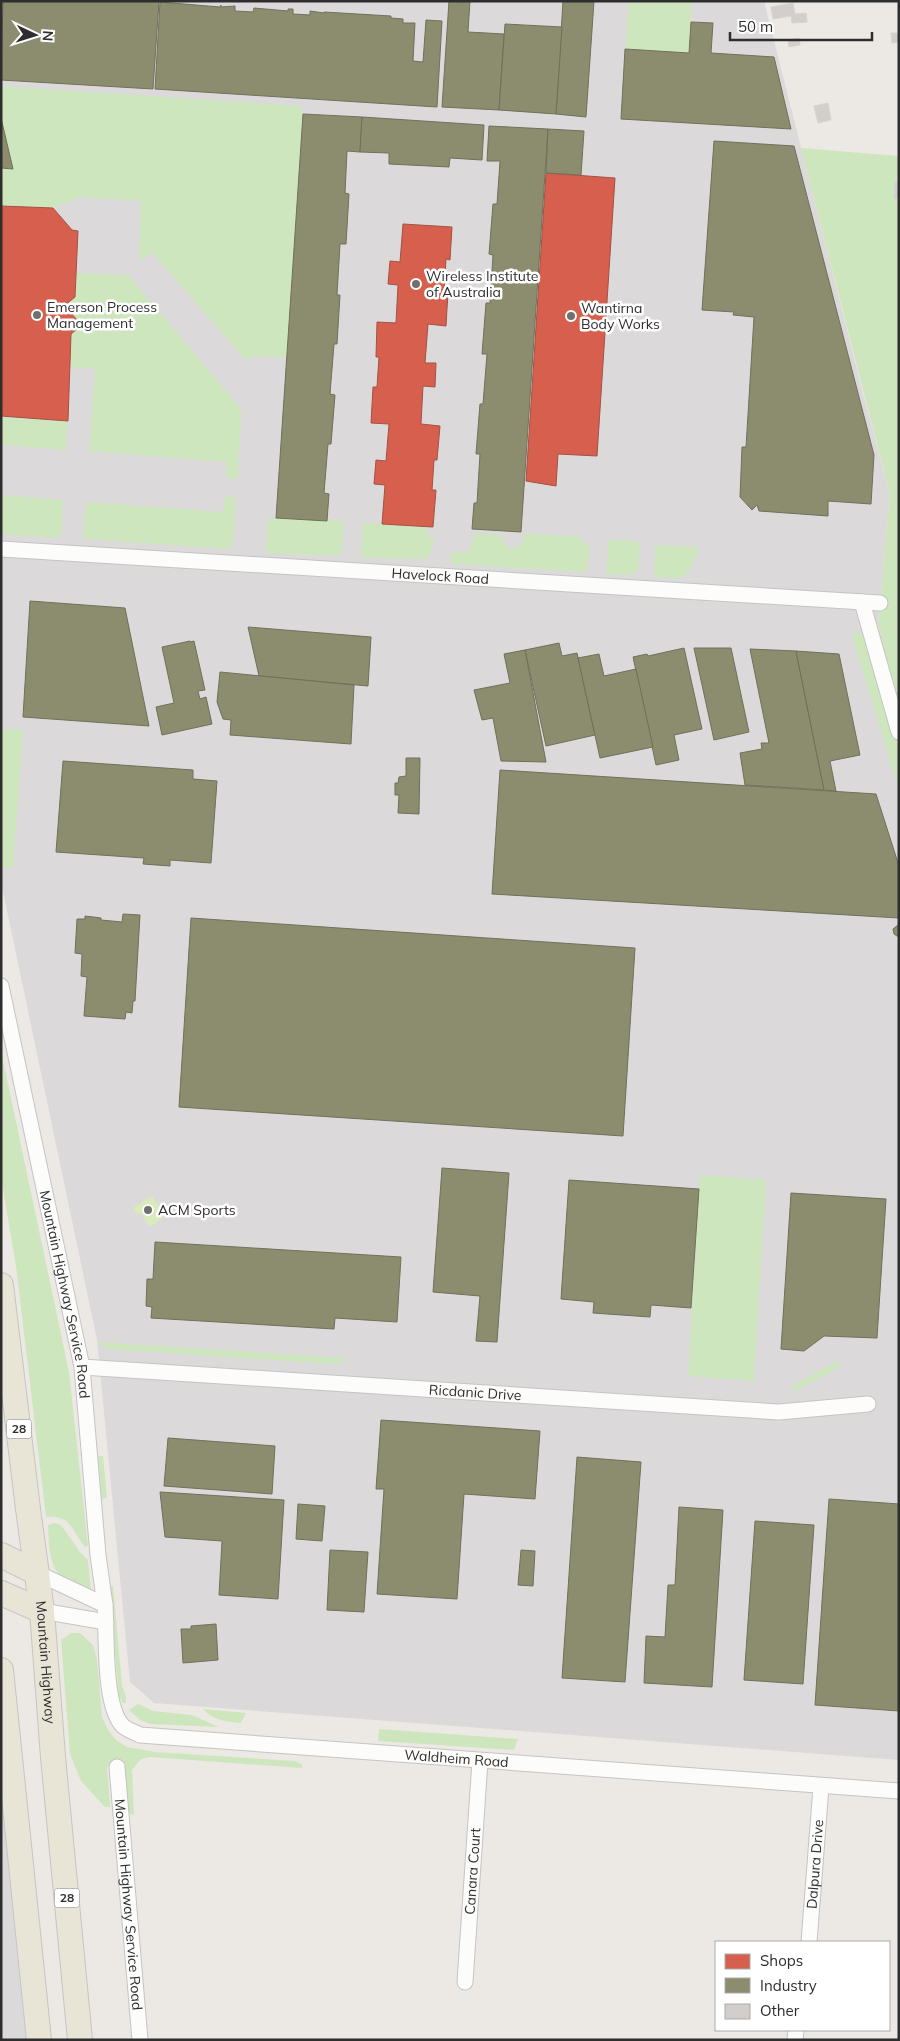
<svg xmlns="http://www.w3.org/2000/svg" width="900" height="2041" font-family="Mulish,sans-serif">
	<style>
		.industrial { fill: #dcd9db }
		.green { fill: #cee6be }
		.pitch { fill: #d9eabb }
		.shops { fill: #d6604d; stroke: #a45144 }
		.industry { fill: #8c8c6e; stroke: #70705b }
		.building { fill: #d1cecb; stroke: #d7d4d0 }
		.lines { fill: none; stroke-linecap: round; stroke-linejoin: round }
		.street-casing { stroke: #c5c4c5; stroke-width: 17 }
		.primary-casing { stroke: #c6c5c4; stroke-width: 26 }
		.street { stroke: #fcfcfb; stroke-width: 15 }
		.primary { stroke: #e8e4d6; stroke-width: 24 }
		.poi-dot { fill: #706f6e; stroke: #fff; stroke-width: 2 }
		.labels { text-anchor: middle; stroke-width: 5; stroke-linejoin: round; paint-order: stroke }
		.shield { fill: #fff; stroke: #6d6d6d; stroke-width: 1 }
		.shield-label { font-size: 12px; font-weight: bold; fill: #2e2e2e }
		.poi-label { font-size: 14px; fill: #2e2e2e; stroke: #fff; text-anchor: start }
		.street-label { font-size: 14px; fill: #2e2e2e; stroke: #fff }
	</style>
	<rect width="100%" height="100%" fill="#ece8e4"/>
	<g class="industrial">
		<path d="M1 1H764L864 397 890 495 878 624 899 690V1760L154 1703 130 1682 97 1340 1 882Z"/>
		<path d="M1 1753 39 2040H1Z"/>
	</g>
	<g class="green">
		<path d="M629 1H692L689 53 625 49Z"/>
		<path d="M1 86 300 106 303 114 287 357 252 356 247 362 152 252 141 261 139 258 141 201 80 197 53 208 1 206V168H13L1 118Z"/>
		<path d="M801 148 899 156V789L851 633 882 635 878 624 890 495Z"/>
		<path d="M75 273 128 275 239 406 241 414 238 477 236 478H226L227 462 89 451 95 369 71 367V334L81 325 64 306Z"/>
		<path d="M1 417 68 421 66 450 1 445Z"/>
		<path d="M1 495 63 500 62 532 58 538 1 534Z"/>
		<path d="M225 496 234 497 236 499 233 543 231 547 227 549 86 539 83 538 86 502 223 512Z"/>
		<path d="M268 518 344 521 342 554 337 556 266 553Z"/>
		<path d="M363 523 427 526V535L433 536 432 551 427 559 364 558 361 556Z"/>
		<path d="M475 533 501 535 504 544 510 548H516L523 542 525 533 580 537 590 548 587 570 581 572 452 564 450 562 451 551 468 553Z"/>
		<path d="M609 539 640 542C638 577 643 576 607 574L606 571Z"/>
		<path d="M655 545 699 547C686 581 690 579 654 577Z"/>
		<path d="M1 729 23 730 13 867 1 868Z"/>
		<path d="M1 1051 69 1372 88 1546 85 1547C71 1530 72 1515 46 1517L16 1266 1 1177Z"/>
		<path d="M700 1175 766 1180 754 1381 688 1376Z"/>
		<path d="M97 1342 346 1358 341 1363 331 1364 108 1349Z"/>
		<path d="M835 1362H841L836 1369 795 1391 791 1387Z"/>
		<path d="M98 1456H103L107 1497 102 1500Z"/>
		<path d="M54 1523 61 1525 80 1552 88 1560 91 1591C83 1587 72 1585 65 1580 48 1568 49 1544 48 1525Z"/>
		<path d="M113 1586 122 1686 126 1696V1703H123L119 1696 109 1587Z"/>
		<path d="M71 1633H80L93 1645 97 1659 102 1717 108 1730 116 1740 127 1747 156 1752 294 1761 302 1764V1768L150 1757 141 1759 132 1770 134 1815 130 1814 129 1811 124 1764 107 1766 110 1804V1807H105L81 1781 70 1754 61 1640Z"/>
		<path d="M138 1704 153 1711 192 1715 219 1727 150 1724 140 1720 129 1710Z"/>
		<path d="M203 1709 246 1713 241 1723C227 1722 212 1720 203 1709Z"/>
		<path d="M379 1729 518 1739 514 1750 378 1741Z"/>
	</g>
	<path class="pitch" d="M152 1196 165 1216 150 1227 141 1213 138 1215 133 1208Z"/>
	<g class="shops">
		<path d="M546 173 615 178 597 456 558 454 556 486 526 481Z"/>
		<path d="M1 206 53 208 72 230 78 231 75 297 64 306 82 325 71 334 68 421 1 416Z"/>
		<path d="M403 224 452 227 450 260 446 259 444 292H448L446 326 428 324 425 363H436L435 387 423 386 421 424 440 426 437 460H434L432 490H436L433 527 382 524 385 485 374 484 376 460 386 461 389 424 371 423 373 387H377L379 357H376L377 322 396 323 398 285 388 284 390 261 400 262Z"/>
	</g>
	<g class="industry">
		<path d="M3 1H159L153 89 1 80Z"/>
		<path d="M449 1H470L468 32 504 34 499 110 442 107Z"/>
		<path d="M563 1H594L586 117 556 114Z"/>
		<path d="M160 2 220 7 221 5V7L235 6V11L253 12 254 8 288 11V9H293V14L310 15V11L324 13V12L391 16V18L403 19V23H415L413 61 423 62 426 20 442 21 437 107 155 89Z"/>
		<path d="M691 22 713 23 711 53 774 57 791 129 621 119 625 49 689 53Z"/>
		<path d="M505 24 562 27 556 114 499 110Z"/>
		<path d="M303 114 362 117 360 152 347 151 345 193 349 194 346 244H340L337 295H340L337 344H334L330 394 335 395 331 444H328L324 493 329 494 327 521 276 518Z"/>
		<path d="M362 117 484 125 482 160 450 158 449 167 389 164V153L360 152Z"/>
		<path d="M1 118 13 169 1 168Z"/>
		<path d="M489 126 548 129 521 532 472 529 474 503H477L480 454H476L480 404H483L487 354H482L486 303H490L493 255 489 254 493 204H497L500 161H487Z"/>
		<path d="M548 129 584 131 581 175 546 173Z"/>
		<path d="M714 141 794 146 874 455 871 504 828 501V516L759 511 757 505 752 510 740 497 742 447H746L754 317 733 315 734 312 702 310Z"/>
		<path d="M30 601 125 608 149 726 23 717Z"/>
		<path d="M248 627 371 637 368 686 259 676Z"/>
		<path d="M190 641V642L194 641 205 690 198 691 200 699 206 697 212 724 162 735 156 707 174 703 162 647Z"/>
		<path d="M559 643 562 656 577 653 595 735 546 746 525 650Z"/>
		<path d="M684 648 702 729 674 735 679 760 656 765 633 657 647 654 648 656Z"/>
		<path d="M694 648H731L749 732 714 740Z"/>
		<path d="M750 649 796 651 824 790 745 785 740 753 762 749 761 743H769Z"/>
		<path d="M525 650 546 762 501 761 493 718 482 720 474 690 510 683 504 654Z"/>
		<path d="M796 651 839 654 860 755 830 761 836 791 824 790Z"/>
		<path d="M599 654 604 676 636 669 653 747 600 758 578 658Z"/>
		<path d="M220 672 354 685 351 744 230 735 231 720 223 719 217 702Z"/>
		<path d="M406 758H420L419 814 398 813 399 795H395V783H398L399 777 406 776Z"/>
		<path d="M63 761 193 770V779L217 781 211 863 170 860V866L143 864 144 858 56 852Z"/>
		<path d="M500 770 876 794 899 866V918L492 894Z"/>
		<path d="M123 914 140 915 135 1001H133L132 1013 126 1012 125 1019 84 1016 87 977 81 976 82 954 75 953 77 919H85V916L101 918V920L122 922Z"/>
		<path d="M191 918 635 948 623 1136 179 1107Z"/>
		<path d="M898 925 899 936H897L894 934 893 929Z"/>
		<path d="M442 1168 509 1173 497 1342 476 1341 480 1296 433 1292Z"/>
		<path d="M569 1180 699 1189 691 1308 651 1305 650 1317 593 1313 594 1302 561 1299Z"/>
		<path d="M791 1193 886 1199 877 1338 824 1336 804 1351 781 1349Z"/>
		<path d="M155 1242 401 1257 397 1322 335 1318 334 1329 151 1318 152 1307 146 1306 147 1279H153Z"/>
		<path d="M381 1420 540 1431 535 1499 464 1494 457 1599 377 1594 384 1489H376Z"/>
		<path d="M168 1438 275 1446 272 1494 164 1486Z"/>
		<path d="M577 1457 641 1462 625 1682 562 1678Z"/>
		<path d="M160 1492 284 1500 278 1599 219 1595 222 1541 165 1537Z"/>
		<path d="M829 1499 899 1504V1711L815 1705Z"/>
		<path d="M298 1504 325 1506 322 1541 296 1539Z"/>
		<path d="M679 1507 723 1510 712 1687 644 1683 646 1636 665 1637 668 1585H675Z"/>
		<path d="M755 1521 814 1525 803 1684 744 1680Z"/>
		<path d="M330 1550 368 1552 364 1612 327 1610Z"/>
		<path d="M521 1550 535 1551 533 1586 518 1585Z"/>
		<path d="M216 1624 218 1660 183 1663 181 1629H191V1626Z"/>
	</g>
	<g class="building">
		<path d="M793 3 795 14 806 13 807 22 792 23 791 16 773 19 771 7Z"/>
		<path d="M891 33H899V42L892 43Z"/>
		<path d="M799 38 800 45 789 47 788 40Z"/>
		<path d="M828 103 831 120 818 123 814 106Z"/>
		<path d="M895 182H899V199H894Z"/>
	</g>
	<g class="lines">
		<defs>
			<g id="street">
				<path id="s1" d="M1 549 880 603"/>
				<path d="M862 602 899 732"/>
				<path id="s2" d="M1 986 82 1367 98 1555 105 1605"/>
				<path id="s3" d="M82 1367 779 1412 868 1404"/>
				<path id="s4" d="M37 1573 105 1605C107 1632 103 1707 123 1726 127 1730 135 1732 140 1735L899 1791"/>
				<path d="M42 1611 106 1622"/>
				<path id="s5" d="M117 1767 140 2040"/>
				<path id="s6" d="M809 1942 821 1787"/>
				<path id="s7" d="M465 1982 480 1761"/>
				<path d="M795 2040 796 2030"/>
			</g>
			<g id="primary">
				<path id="s8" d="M1 1285 28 1509 42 1611 53 1757 80 2040"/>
				<path d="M1 1555 37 1573"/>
				<path d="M1 1593 42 1611"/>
				<path d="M1 1670 39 2040"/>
			</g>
		</defs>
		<use href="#street" class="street-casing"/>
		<use href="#primary" class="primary-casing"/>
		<use href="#street" class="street"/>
		<use href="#primary" class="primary"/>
	</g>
	<g class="poi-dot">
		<circle cx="416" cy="284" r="5"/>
		<circle cx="37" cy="315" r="5"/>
		<circle cx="571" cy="316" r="5"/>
		<circle cx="148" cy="1210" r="5"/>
	</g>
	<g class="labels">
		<g class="shield">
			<rect x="6.5" y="1419.5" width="25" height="19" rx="4"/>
			<rect x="54.5" y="1888.5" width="25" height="19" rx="4"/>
		</g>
		<g class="shield-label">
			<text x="19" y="1433">28</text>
			<text x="67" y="1902">28</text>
		</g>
		<g class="poi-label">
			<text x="426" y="281">Wireless Institute<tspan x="426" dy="16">of Australia</tspan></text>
			<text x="47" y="312">Emerson Process<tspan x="47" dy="16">Management</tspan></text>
			<text x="581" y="313">Wantirna<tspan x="581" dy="16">Body Works</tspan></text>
			<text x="158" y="1215">ACM Sports</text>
		</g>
		<g class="street-label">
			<text dy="5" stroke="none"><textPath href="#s1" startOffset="440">Havelock Road</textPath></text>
			<text dy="5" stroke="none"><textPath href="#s2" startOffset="315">Mountain Highway Service Road</textPath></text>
			<text dy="5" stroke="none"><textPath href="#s3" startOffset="394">Ricdanic Drive</textPath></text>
			<text dy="5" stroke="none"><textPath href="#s8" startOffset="380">Mountain Highway</textPath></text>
			<text dy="5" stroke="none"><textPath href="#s4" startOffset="536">Waldheim Road</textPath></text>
			<text dy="5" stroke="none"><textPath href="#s6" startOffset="78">Dalpura Drive</textPath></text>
			<text dy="5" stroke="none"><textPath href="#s7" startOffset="111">Canara Court</textPath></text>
			<text dy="5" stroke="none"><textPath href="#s5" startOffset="138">Mountain Highway Service Road</textPath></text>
		</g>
	</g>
	<rect width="900" height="2041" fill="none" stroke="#2e2e2e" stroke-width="5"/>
	<rect x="715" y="1941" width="175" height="90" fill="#ffffff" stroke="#ababab"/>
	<rect x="725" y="1954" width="25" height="15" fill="#d6604d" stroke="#ababab"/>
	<text x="760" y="1966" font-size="15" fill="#2e2e2e">Shops</text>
	<rect x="725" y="1978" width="25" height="15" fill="#8c8c6e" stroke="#ababab"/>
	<text x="760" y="1991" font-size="15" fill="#2e2e2e">Industry</text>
	<rect x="725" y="2004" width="25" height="15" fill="#d1cecb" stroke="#ababab"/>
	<text x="760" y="2016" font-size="15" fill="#2e2e2e">Other</text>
	<g transform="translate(35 35) rotate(94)" stroke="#ffffff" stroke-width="4" paint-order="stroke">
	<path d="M0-4L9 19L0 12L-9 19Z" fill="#2e2e2e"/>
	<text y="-8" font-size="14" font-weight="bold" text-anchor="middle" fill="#2e2e2e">N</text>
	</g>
	<path d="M730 32v8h142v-8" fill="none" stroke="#2e2e2e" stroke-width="2.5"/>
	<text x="738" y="32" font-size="15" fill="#2e2e2e" stroke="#ffffff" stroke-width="4" paint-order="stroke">50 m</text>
</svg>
